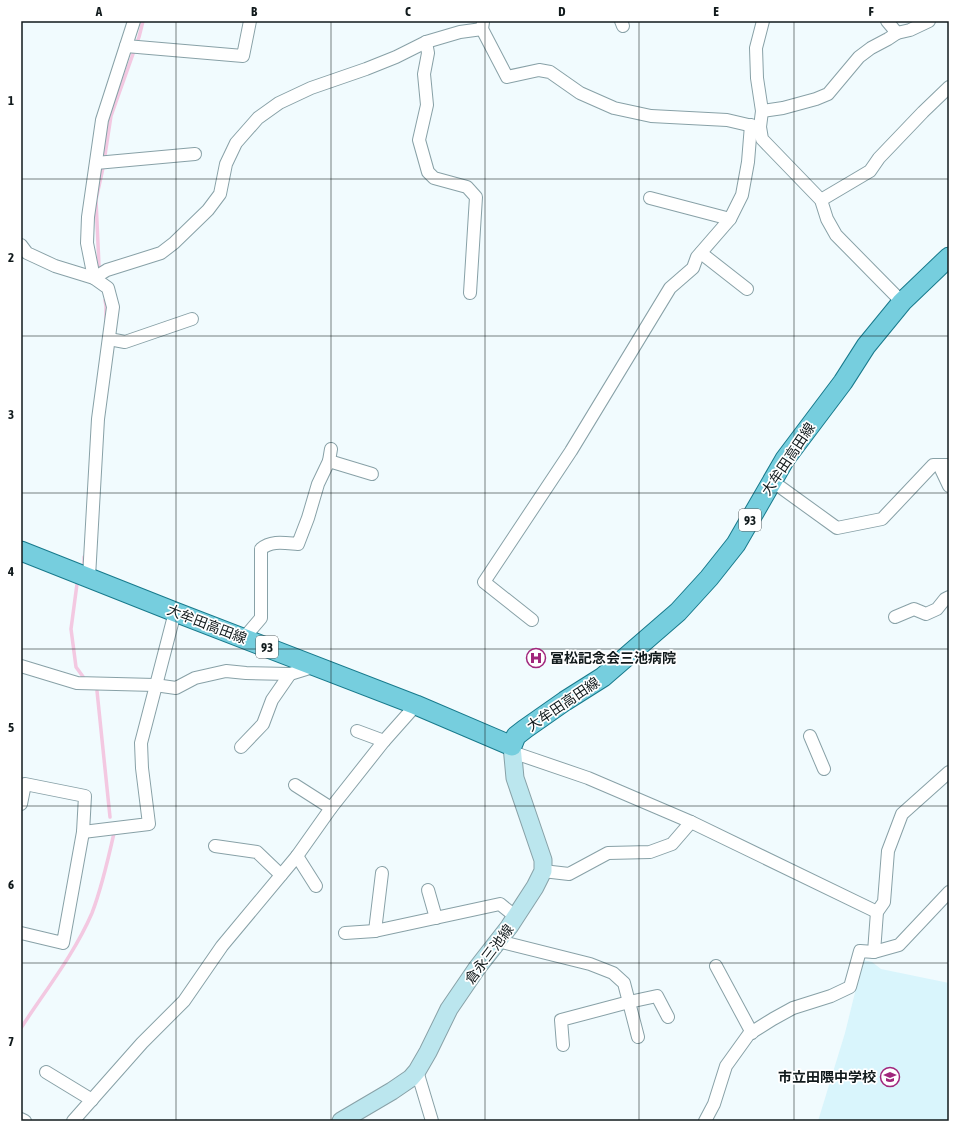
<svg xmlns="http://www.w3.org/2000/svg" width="970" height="1142" font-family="'Asap Condensed','Noto Sans JP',sans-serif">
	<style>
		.built { fill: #d9f5fc }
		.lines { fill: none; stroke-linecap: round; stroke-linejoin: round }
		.stream { stroke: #f3c8e1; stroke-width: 3.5 }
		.minor-casing { stroke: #88a1a7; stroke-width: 14 }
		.secondary-casing { stroke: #88a1a7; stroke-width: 19 }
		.primary-casing { stroke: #187a8c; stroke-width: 21 }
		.minor { stroke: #fff; stroke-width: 12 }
		.secondary { stroke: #bbe6ee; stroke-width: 17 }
		.primary { stroke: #76cede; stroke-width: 19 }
		.grid { fill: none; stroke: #111a1c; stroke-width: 1; stroke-opacity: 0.55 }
		.labels { text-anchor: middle; stroke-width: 3.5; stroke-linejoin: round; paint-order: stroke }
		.shield { fill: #fff; stroke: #585f60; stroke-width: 1 }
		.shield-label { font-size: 13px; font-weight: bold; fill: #111a1c }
		.street-label { font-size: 14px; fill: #111a1c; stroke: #fff }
		.poi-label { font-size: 14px; font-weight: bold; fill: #111a1c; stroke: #fff; text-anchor: start }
		.neatline { fill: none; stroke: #111a1c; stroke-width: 1.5 }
		.grid-label { font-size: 13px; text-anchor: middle; font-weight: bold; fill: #111a1c }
	</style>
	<rect width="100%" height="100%" fill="#f1fbfe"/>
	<path class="built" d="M863 960 872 962 881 969 949 983V1121H818L845 1033Z"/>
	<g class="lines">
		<g class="stream">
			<path d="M99 266 96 200 103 168 111 116 139 37 143 21"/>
			<path d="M105 300 106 306V319"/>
			<path d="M84 564V557"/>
			<path d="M77 584 71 629 76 667 84 678"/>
			<path d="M97 691 110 817"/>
			<path d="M21 1028C45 991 75 953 92 913 102 887 108 860 114 833"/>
		</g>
		<defs>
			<g id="minor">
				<path d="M621 21 623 26"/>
				<path d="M763 21 756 48 757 78 762 111 760 127 762 139 821 200 827 219 836 235 902 302"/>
				<path d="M483 22 482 29 507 77 539 70 550 72 580 93 614 108 651 116 727 120 757 127"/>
				<path d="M897 33 910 30 929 21"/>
				<path d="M426 42 428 53 424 74 427 105 419 140 428 172 434 178 467 187 476 197 470 293"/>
				<path d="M126 46 243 56 250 21"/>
				<path d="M762 111 783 108 816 99 828 94 859 57 871 48 888 39 897 33 887 21"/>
				<path d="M96 163 195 154"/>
				<path d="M650 198 730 219"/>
				<path d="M821 200 870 171 879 158 923 112 949 87"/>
				<path d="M21 245 27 253 55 266 94 278 108 288 113 307 98 419 89 577"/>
				<path d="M701 253 747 289"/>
				<path d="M94 278 107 270 161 253 174 243 208 210 220 194 226 164 236 143 258 118 279 103 311 88 366 69 396 57 426 42 460 32 482 29"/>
				<path d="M94 278 87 243 88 217 102 120 134 21"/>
				<path d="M109 339 125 342 192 319"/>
				<path d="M329 461 372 474"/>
				<path d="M939 465 949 486"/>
				<path d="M772 481 837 528 882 519 933 465H949"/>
				<path d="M895 617 914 609 926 614 937 609 945 599 949 597"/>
				<path d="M532 620 484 582 571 451 670 288 693 268 697 257 730 219 742 195 748 162 751 125"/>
				<path d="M244 638 261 618V549C271 540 285 543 298 544L308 518 318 484 329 461 331 449"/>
				<path d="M21 666 77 683 155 685 176 688 195 678 226 671 246 673 290 674 316 666"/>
				<path d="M357 731 384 741"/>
				<path d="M810 736 824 769"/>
				<path d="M241 747 263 724 272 700 290 674"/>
				<path d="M512 752 588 778 691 822 877 912"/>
				<path d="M295 785 331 808"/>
				<path d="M21 804 25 784 85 796 83 832 63 943 21 933"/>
				<path d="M83 832 149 824 142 768 141 743 175 612"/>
				<path d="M215 846 257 852 281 875"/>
				<path d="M297 856 316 886"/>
				<path d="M543 871 569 874 608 853 650 852 672 844 691 822"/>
				<path d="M428 890 436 918"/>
				<path d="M375 931 382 873"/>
				<path d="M345 933 375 931 500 904 516 917"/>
				<path d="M498 941 590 964 613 973 624 983 638 1037"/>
				<path d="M874 952 877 912 884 902 888 851 902 814 949 772"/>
				<path d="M716 966 752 1033"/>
				<path d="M563 1045 561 1020 629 1002 657 996 668 1017"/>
				<path d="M417 1071 432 1121"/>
				<path d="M46 1072 92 1100"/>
				<path d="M21 1119 25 1121"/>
				<path d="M73 1121 142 1043 184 1001 222 946 297 856 331 808 384 741 416 705"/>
				<path d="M705 1121 714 1104 726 1066 749 1034 773 1019 793 1008 831 996 850 987 860 951 874 952 899 945 949 892"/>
			</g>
			<path id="secondary" d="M341 1121 392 1091 411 1078 417 1071 428 1052 449 1009 477 968 509 927 535 887 543 871V860L515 778 512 746"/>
			<path id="primary" d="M21 551 175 612 416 705 512 746 516 736 525 729 565 701 603 677 678 612 709 578 736 544 785 459 843 382 866 346 902 302 949 257"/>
		</defs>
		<use href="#minor" class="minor-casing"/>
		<use href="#secondary" class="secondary-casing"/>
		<use href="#primary" class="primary-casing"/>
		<use href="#minor" class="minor"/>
		<use href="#secondary" class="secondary"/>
		<use href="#primary" class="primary"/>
	</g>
	<path class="grid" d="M176 21V1121M331 21V1121M485 21V1121M639 21V1121M794 21V1121M21 179H949M21 336H949M21 493H949M21 649H949M21 806H949M21 963H949"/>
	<defs>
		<symbol id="hospital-ring" viewBox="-11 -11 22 22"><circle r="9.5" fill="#fff" stroke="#a1267c" stroke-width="1.5"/><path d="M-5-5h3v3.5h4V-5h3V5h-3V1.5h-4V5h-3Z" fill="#a1267c"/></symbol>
		<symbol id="school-ring" viewBox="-11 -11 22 22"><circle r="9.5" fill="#fff" stroke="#a1267c" stroke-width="1.5"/><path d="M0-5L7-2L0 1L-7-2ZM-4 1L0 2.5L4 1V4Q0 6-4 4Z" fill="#a1267c"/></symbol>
	</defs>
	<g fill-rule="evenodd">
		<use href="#hospital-ring" x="525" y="647" width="22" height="22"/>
		<use href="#school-ring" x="879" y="1066" width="22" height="22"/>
	</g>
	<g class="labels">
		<g class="shield">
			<rect x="739" y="509" width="22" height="22" rx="3"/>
			<rect x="256" y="636" width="22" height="22" rx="3"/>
		</g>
		<g class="shield-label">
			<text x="750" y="525">93</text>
			<text x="267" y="652">93</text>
		</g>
		<g class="street-label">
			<text transform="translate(788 459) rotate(-56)" y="5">大牟田高田線</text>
			<text transform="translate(207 624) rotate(21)" y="5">大牟田高田線</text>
			<text transform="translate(563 704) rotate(-34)" y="5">大牟田高田線</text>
			<text transform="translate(489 954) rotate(-53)" y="5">倉永三池線</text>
		</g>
		<g class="poi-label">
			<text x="550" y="663">冨松記念会三池病院</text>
			<text x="876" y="1082" text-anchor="end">市立田隈中学校</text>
		</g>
	</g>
	<rect width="970" height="1142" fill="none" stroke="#ffffff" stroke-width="44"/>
	<rect x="22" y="22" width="926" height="1098" class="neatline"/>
	<g class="grid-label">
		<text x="99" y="16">A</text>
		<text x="254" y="16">B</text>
		<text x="408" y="16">C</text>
		<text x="562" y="16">D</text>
		<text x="716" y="16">E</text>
		<text x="871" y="16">F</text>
		<text x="11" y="105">1</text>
		<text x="11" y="262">2</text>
		<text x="11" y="419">3</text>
		<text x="11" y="576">4</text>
		<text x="11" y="732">5</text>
		<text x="11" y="889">6</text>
		<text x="11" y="1046">7</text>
	</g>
</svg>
